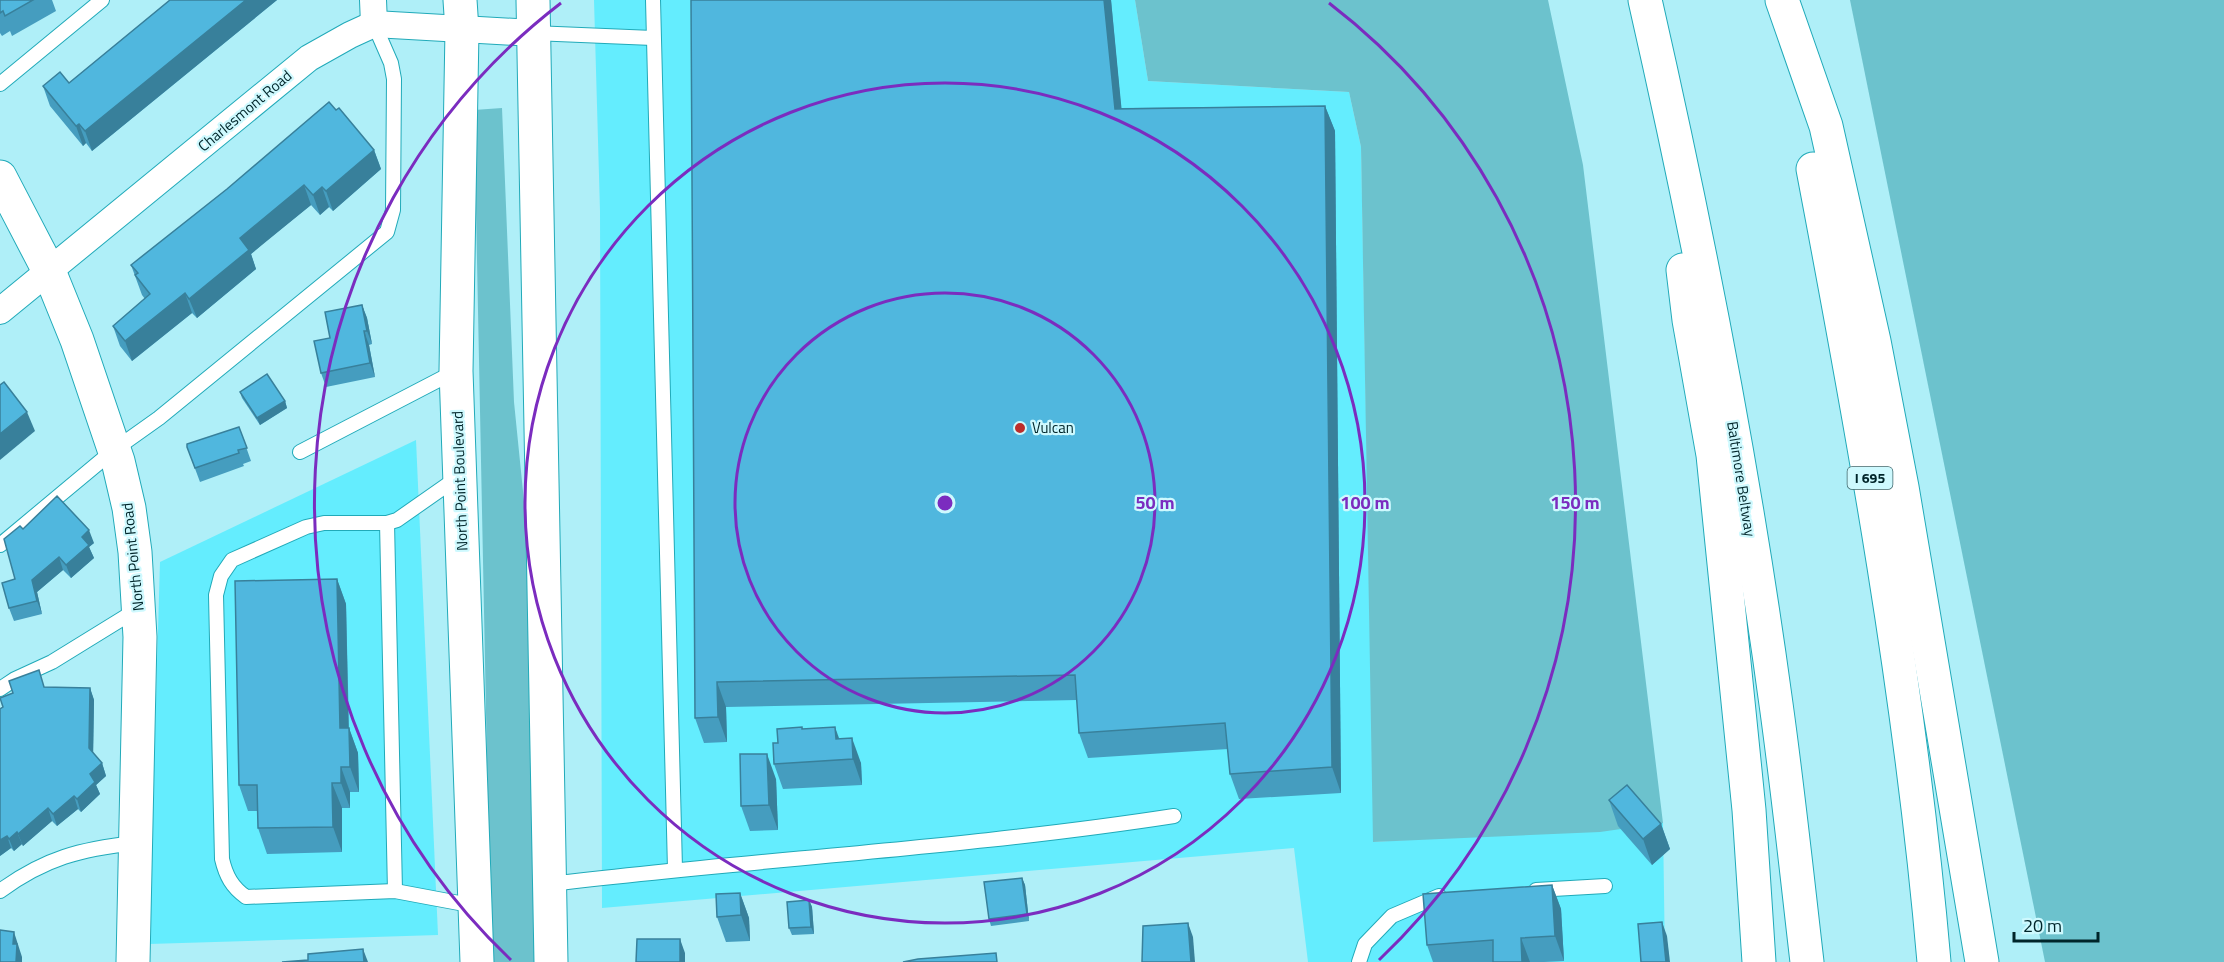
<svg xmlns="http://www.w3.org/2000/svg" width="2224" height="962" font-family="'Titillium Web',sans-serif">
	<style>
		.built { fill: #64edfe }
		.green { fill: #6cc2cd }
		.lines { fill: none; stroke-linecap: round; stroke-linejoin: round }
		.lane-casing { stroke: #21aab9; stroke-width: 16 }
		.street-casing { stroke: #21aab9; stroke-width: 28 }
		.secondary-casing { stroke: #21aab9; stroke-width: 35 }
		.highway-casing { stroke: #21aab9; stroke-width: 35 }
		.lane { stroke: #fff; stroke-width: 14 }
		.street { stroke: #fff; stroke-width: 26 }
		.secondary { stroke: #fff; stroke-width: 33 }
		.highway { stroke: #fff; stroke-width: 33 }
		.wall { fill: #459dbf }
		.shaded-wall { fill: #38809b }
		.building { fill: #50b7de; stroke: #38809b; stroke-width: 1.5 }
		.ring { fill: none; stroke: #7b2cbf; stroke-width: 3 }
		.poi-dot { fill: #bc2d2b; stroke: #cef9fe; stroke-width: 2 }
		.labels { text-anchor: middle; stroke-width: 4.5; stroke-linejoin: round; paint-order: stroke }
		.shield { fill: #cef9fe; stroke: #3e656a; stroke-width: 1.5 }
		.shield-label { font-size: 14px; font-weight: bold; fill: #00252a }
		.street-label { font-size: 15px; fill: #00252a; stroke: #cef9fe }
		.poi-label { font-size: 15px; fill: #00252a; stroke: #cef9fe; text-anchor: start }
		.centre { fill: #7b2cbf; stroke: #cef9fe; stroke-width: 3 }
		.ring-label { font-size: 18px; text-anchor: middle; font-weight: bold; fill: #7b2cbf; stroke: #cef9fe; stroke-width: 4.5; stroke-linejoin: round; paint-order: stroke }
	</style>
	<rect width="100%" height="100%" fill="#afeff8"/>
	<g class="built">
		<path d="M594 0H1135L1148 81 1349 92 1361 147 1374 842 1663 823 1665 962H1308L1294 848 602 908 600 211Z"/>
		<path d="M416 440 438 935 149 944 160 562Z"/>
	</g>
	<g class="green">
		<path d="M1135 0H1548L1583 165 1663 823 1600 832 1373 842 1361 147 1349 92 1148 81Z"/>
		<path d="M1850 0H2224V962H2045Z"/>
		<path d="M502 108 514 402 526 521 535 962H491L474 110Z"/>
	</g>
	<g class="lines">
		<defs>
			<g id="lane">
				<path d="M653 0 675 869"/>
				<path d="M533 33 653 38"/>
				<path d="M0 84 102 0"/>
				<path d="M300 452 454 372"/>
				<path d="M457 478 397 520 387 523H324L306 527 232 560 221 576 216 595 222 859C226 876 232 887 246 897L395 891 475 906"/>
				<path d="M387 523 395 891"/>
				<path d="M0 545 114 450 159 418 387 232 393 210 394 79 391 63 374 24"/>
				<path d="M0 689 15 679 52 662 138 609"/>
				<path d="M550 884C758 859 967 848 1174 816"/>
				<path d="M1536 890 1605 886"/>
				<path d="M0 891C45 858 81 849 135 843"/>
				<path d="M1359 962 1365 944 1392 916 1439 896"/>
			</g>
			<g id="street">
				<path d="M373 0 374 24"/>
				<path d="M0 311 309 58 350 35 374 24 533 33"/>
			</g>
			<g id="secondary">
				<path d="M460 0 462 30 456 371 477 962"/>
				<path d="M533 0 551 962"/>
				<path d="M0 177 49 271 77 340 118 461 129 508 135 552 140 637 133 962"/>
			</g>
			<g id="highway">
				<path d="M1645 0C1698 233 1744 467 1776 704 1788 790 1797 876 1807 962"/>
				<path d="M1782 0 1826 126 1874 341 1902 487 1982 962"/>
				<path d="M1813 169C1863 432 1911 696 1934 962"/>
				<path d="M1683 270 1689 320 1713 455 1749 810 1759 962"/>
			</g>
		</defs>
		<use href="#lane" class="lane-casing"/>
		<use href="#street" class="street-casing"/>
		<use href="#secondary" class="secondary-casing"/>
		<use href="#highway" class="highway-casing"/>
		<use href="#lane" class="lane"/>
		<use href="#street" class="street"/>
		<use href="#secondary" class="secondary"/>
		<use href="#highway" class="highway"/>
	</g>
	<g class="wall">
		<path d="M0 0H52L56 11 12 36 10 31 2 36 0 33Z"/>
		<path d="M170 0H277L92 151 86 143 83 146 50 106 43 86 69 83Z"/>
		<path d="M1111 0 1121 108 1325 106 1335 131 1341 793 1239 799 1230 774 1228 749 1088 758 1079 733 1077 700 726 707 727 742 704 743 695 718Z"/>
		<path d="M374 150 381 169 333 211 329 207 320 215 311 205 266 241 251 254 256 269 197 318 192 313 132 361 120 346 113 326 145 299 142 295 131 265Z"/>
		<path d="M362 305 367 318 372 344 369 345 375 377 326 387 321 373 330 338Z"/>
		<path d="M240 392 285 401 287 408 260 425 242 398Z"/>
		<path d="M239 427 251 461 243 464 244 466 200 482 187 447Z"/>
		<path d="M23 529 94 543 89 547 94 558 71 578 63 570 37 592 42 614 14 621 9 608 15 579Z"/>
		<path d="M337 579 346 604 349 728 358 753 359 792H350V808H342V852L267 854 258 828V811H248L239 785Z"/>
		<path d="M45 687 90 688 94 700 93 754 102 763 106 776 96 785 100 794 81 812 78 809 57 826 52 821 23 846 22 844 14 851 11 848 0 856Z"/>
		<path d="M802 727 803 729 840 739 861 763 862 785 783 789 774 764 778 743Z"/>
		<path d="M776 779 778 830 750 831 741 806Z"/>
		<path d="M1609 800 1661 824 1670 849 1652 865 1618 826Z"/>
		<path d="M1022 878 1025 885 1029 921 991 926 989 919Z"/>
		<path d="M1552 885 1561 909 1564 961 1544 962H1433L1427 945Z"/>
		<path d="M740 893 749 918 750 941 726 942 717 917Z"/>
		<path d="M809 900 812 907 814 934 792 935 789 928Z"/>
	</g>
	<g class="shaded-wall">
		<path d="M246 0H277L92 151 85 131Z"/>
		<path d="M1104 0H1111L1124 134 1115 109Z"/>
		<path d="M1325 106 1335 131 1341 793 1332 767Z"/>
		<path d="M79 124 86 143 83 146 76 126Z"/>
		<path d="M374 150 381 169 333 211 326 191Z"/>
		<path d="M304 185 311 205 251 254 256 269 197 318 189 299 240 238Z"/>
		<path d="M322 187 329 207 320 215 313 195Z"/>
		<path d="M185 293 192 313 132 361 125 341Z"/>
		<path d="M362 305 367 318 372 344 367 331Z"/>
		<path d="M364 331 369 345 375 377 370 363Z"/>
		<path d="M285 401 287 408 260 425 257 418Z"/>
		<path d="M27 412 35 431 0 460V434Z"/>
		<path d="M89 530 94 543 89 547 94 558 71 578 66 565 82 537Z"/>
		<path d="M59 557 63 570 37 592 42 614 37 601 32 580Z"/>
		<path d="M337 579 346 604 349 753 340 728Z"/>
		<path d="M717 682 726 707 727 742 718 717Z"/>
		<path d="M90 688 94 700 93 761 89 748Z"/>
		<path d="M835 727 844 752 836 739Z"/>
		<path d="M349 728 358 753 359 792 350 767Z"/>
		<path d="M852 738 861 763 862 785 853 759Z"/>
		<path d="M767 754 776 779 778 830 769 805Z"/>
		<path d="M102 763 106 776 96 785 100 794 81 812 77 799 90 774Z"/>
		<path d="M341 767 350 792V808L341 783Z"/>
		<path d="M332 783 342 808V852L333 827Z"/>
		<path d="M74 796 78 809 57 826 53 814Z"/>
		<path d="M48 808 52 821 23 846 18 834Z"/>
		<path d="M1661 824 1670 849 1652 865 1643 839Z"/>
		<path d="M17 832 22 844 14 851 9 839Z"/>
		<path d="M7 836 11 848 0 856V840Z"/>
		<path d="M1022 878 1025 885 1029 921 1027 914Z"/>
		<path d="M1552 885 1561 909 1564 961 1555 936Z"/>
		<path d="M740 893 749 918 750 941 741 915Z"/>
		<path d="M809 900 812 907 814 934 811 927Z"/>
		<path d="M1662 922 1667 936 1670 962H1666Z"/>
		<path d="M1188 923 1193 937 1195 962H1191Z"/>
		<path d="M14 932 22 957V962H16L13 944Z"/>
		<path d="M1521 938 1530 962H1522Z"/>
		<path d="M680 939 685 953V962H680Z"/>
		<path d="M363 949 368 962H364Z"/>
	</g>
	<g class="building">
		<path d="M0 0H33L5 16 3 11 0 13Z"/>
		<path d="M170 0H246L85 131 79 124 76 126 43 86 60 72 69 83Z"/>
		<path d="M691 0H1104L1115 109 1325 106 1332 767 1230 774 1225 723 1079 733 1075 675 717 682 718 717 695 718Z"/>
		<path d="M329 102 336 110 339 108 374 150 326 191 322 187 313 195 304 185 240 238 249 250 189 299 185 293 125 341 113 326 150 294 135 275 138 273 131 265 227 189Z"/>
		<path d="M362 305 367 331H364L370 363 321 373 314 341 330 338 325 312Z"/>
		<path d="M267 374 285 401 257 418 240 392Z"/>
		<path d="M4 382 27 412 0 434V385Z"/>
		<path d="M239 427 247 448 238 450 239 453 195 468 187 447V444Z"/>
		<path d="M57 496 89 530 82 537 89 545 66 565 59 557 32 580 37 601 9 608 2 583 15 579 4 539 20 526 23 529Z"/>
		<path d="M337 579 340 728H349L350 767H341V783H332L333 827 258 828 257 785H239L235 581Z"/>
		<path d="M39 670 44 687 90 688 89 748 102 763 90 774 95 782 77 799 74 796 53 814 48 808 18 834 17 832 9 839 7 836 0 840V709L3 707 0 698 13 693 9 681Z"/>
		<path d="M802 727V729L835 727 836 739 852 738 853 759 774 764 773 743H778L777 729Z"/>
		<path d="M740 754H767L769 805 741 806Z"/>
		<path d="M1627 785 1661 824 1643 839 1609 800Z"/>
		<path d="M1022 878 1027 914 989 919 984 882Z"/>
		<path d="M1552 885 1555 936 1521 938 1522 962H1493V940L1427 945 1423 894Z"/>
		<path d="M740 893 741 915 717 917 716 894Z"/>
		<path d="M809 900 811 927 789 928 787 902Z"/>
		<path d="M1662 922 1666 962H1641L1638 924Z"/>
		<path d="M1188 923 1191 962H1142L1143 926Z"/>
		<path d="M0 930 14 932 13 944H17L16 962H0Z"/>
		<path d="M637 939H680V962H636Z"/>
		<path d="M363 949 364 962H282L308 960V954Z"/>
		<path d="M996 953 997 962H903L918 959Z"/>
	</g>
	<g class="ring">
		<circle cx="945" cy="503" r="210"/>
		<circle cx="945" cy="503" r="420"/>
		<path d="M511 960A630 630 0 0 1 561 3M1329 3A630 630 0 0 1 1379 960"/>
	</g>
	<circle class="poi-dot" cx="1020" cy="428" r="6"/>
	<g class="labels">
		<rect class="shield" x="1847.5" y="467" width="45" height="22" rx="4.5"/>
		<g class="shield-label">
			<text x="1870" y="483">I 695</text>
		</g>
		<g class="street-label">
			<text transform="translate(245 111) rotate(-40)" y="5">Charlesmont Road</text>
			<text transform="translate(1741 479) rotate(81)" y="5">Baltimore Beltway</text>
			<text transform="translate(460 481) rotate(-92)" y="5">North Point Boulevard</text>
			<text transform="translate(133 557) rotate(-96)" y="5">North Point Road</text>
		</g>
		<g class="poi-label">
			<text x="1032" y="433">Vulcan</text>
		</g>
	</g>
	<circle cx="945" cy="503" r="9" class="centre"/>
	<g class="ring-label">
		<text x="1155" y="509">50 m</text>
		<text x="1365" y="509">100 m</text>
		<text x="1575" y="509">150 m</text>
	</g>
	<path d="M2014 932v9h84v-9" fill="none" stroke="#00252a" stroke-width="3"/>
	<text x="2023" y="932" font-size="18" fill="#00252a" stroke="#cef9fe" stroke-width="4.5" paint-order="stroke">20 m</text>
</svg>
